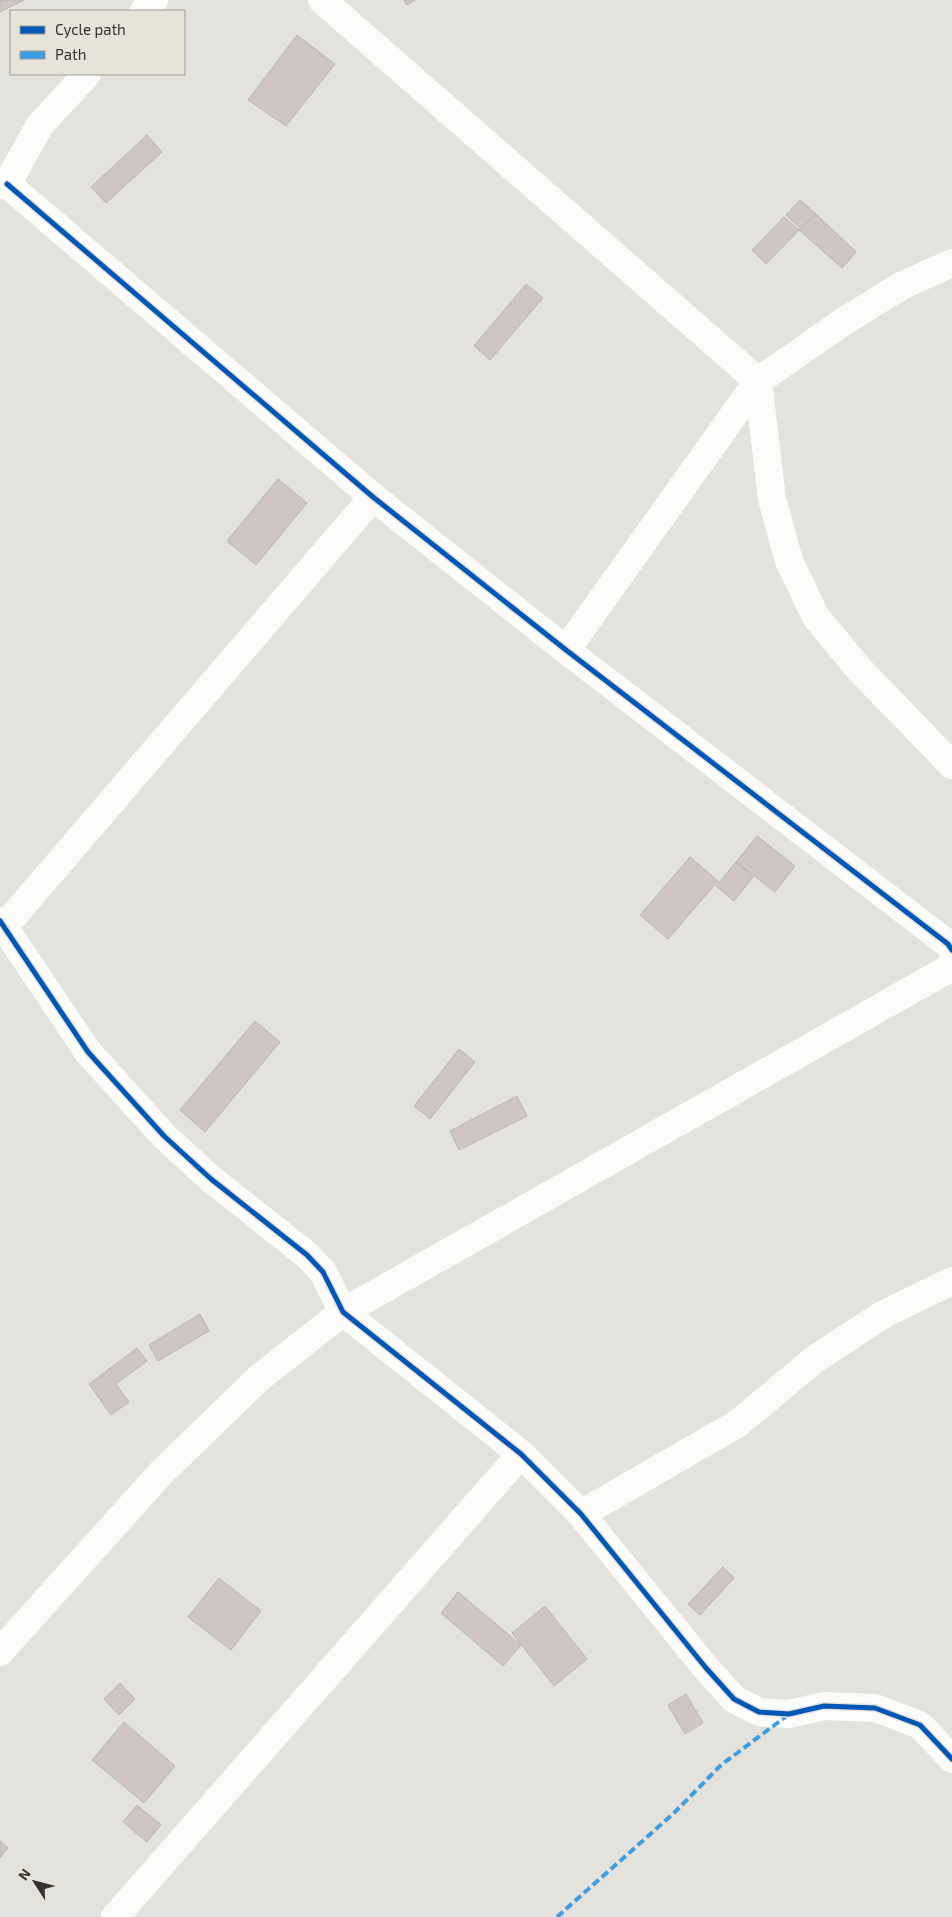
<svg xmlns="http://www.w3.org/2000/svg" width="952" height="1917" font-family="'Exo 2',sans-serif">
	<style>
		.building { fill: #cfc6c4; stroke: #bab7b4 }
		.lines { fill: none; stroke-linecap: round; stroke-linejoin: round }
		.minor { stroke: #fbfbfa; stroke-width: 28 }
		.quiet { stroke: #3e9de1; stroke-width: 4; stroke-dasharray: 8 4; stroke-linecap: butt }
		.cycleway-casing { stroke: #e6e3d9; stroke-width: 8 }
		.cycleway { stroke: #0057b8; stroke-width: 5 }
	</style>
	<rect width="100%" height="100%" fill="#e3e2dc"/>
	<g class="building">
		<path d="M0 0H24L0 12Z"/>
		<path d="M404 0H415L407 5Z"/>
		<path d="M297 35 335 64 286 126 248 100Z"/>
		<path d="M147 135 162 152 106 203 91 187Z"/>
		<path d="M800 200 816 214 802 230 786 215Z"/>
		<path d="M816 214 856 252 842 268 799 230Z"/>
		<path d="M784 217 799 230 766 264 752 250Z"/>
		<path d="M526 284 543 298 490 360 474 346Z"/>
		<path d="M278 479 307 503 256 565 227 541Z"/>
		<path d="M757 836 795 866 775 892 736 862Z"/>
		<path d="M690 857 718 881 668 939 640 915Z"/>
		<path d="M736 862 753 877 734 901 716 886Z"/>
		<path d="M255 1021 280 1042 205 1132 180 1110Z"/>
		<path d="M459 1049 475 1062 430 1119 414 1106Z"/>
		<path d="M517 1096 527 1116 459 1150 450 1131Z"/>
		<path d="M200 1314 209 1331 158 1361 149 1345Z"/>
		<path d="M137 1348 147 1361 116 1384 129 1402 111 1415 89 1384Z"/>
		<path d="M723 1567 734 1578 700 1615 688 1604Z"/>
		<path d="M219 1578 261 1611 231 1650 188 1617Z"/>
		<path d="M458 1592 521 1645 503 1666 441 1613Z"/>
		<path d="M545 1606 587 1659 554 1686 512 1633Z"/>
		<path d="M120 1683 135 1699 119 1715 104 1699Z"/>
		<path d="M686 1694 703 1723 685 1734 668 1705Z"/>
		<path d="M124 1722 175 1766 144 1803 92 1760Z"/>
		<path d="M137 1805 161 1825 147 1842 123 1822Z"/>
		<path d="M0 1841 8 1848 0 1858Z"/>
	</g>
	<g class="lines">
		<g class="minor">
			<path d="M322 0 758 381 772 499 789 561 816 617 860 670 952 765"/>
			<path d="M144 11 154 0"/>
			<path d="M7 184 373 497 566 650 948 944 952 950"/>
			<path d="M0 185 7 184 40 125 87 74"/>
			<path d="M566 650 758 381 843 322 901 286 952 263"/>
			<path d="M0 921 88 1052 164 1136 211 1179 307 1255 323 1272 343 1312 521 1454 581 1514 706 1668 734 1699 759 1712 789 1714 824 1706 875 1708 920 1725 952 1759"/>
			<path d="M4 927 373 497"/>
			<path d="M581 1514 737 1424 815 1359 884 1314 952 1281"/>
			<path d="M0 1652 161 1473 259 1378 343 1312 950 968 952 963"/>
			<path d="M115 1917 521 1454"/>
		</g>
		<path class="quiet" d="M557 1917 674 1813 721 1765 788 1715"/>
		<defs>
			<g id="cycleway">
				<path d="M7 184 373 497 566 650 948 944 952 950"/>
				<path d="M0 921 88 1052 164 1136 211 1179 307 1255 323 1272 343 1312 521 1454 581 1514 706 1668 734 1699 759 1712 789 1714 824 1706 875 1708 920 1725 952 1759"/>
			</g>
		</defs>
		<use href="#cycleway" class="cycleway-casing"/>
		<use href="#cycleway" class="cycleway"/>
	</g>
	<rect x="10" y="10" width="175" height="65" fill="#e6e3d9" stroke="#9f9d95"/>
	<rect x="20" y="26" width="25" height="8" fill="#0057b8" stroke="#9f9d95"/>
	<text x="55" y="35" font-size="15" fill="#34332f">Cycle path</text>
	<rect x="20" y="51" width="25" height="8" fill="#3e9de1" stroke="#9f9d95"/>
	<text x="55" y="60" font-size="15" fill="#34332f">Path</text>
	<g transform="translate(35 1882) rotate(306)" stroke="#e6e3d9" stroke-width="4" paint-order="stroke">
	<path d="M0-4L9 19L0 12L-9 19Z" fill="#34332f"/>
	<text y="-8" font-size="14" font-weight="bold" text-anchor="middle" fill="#34332f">N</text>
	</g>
</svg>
